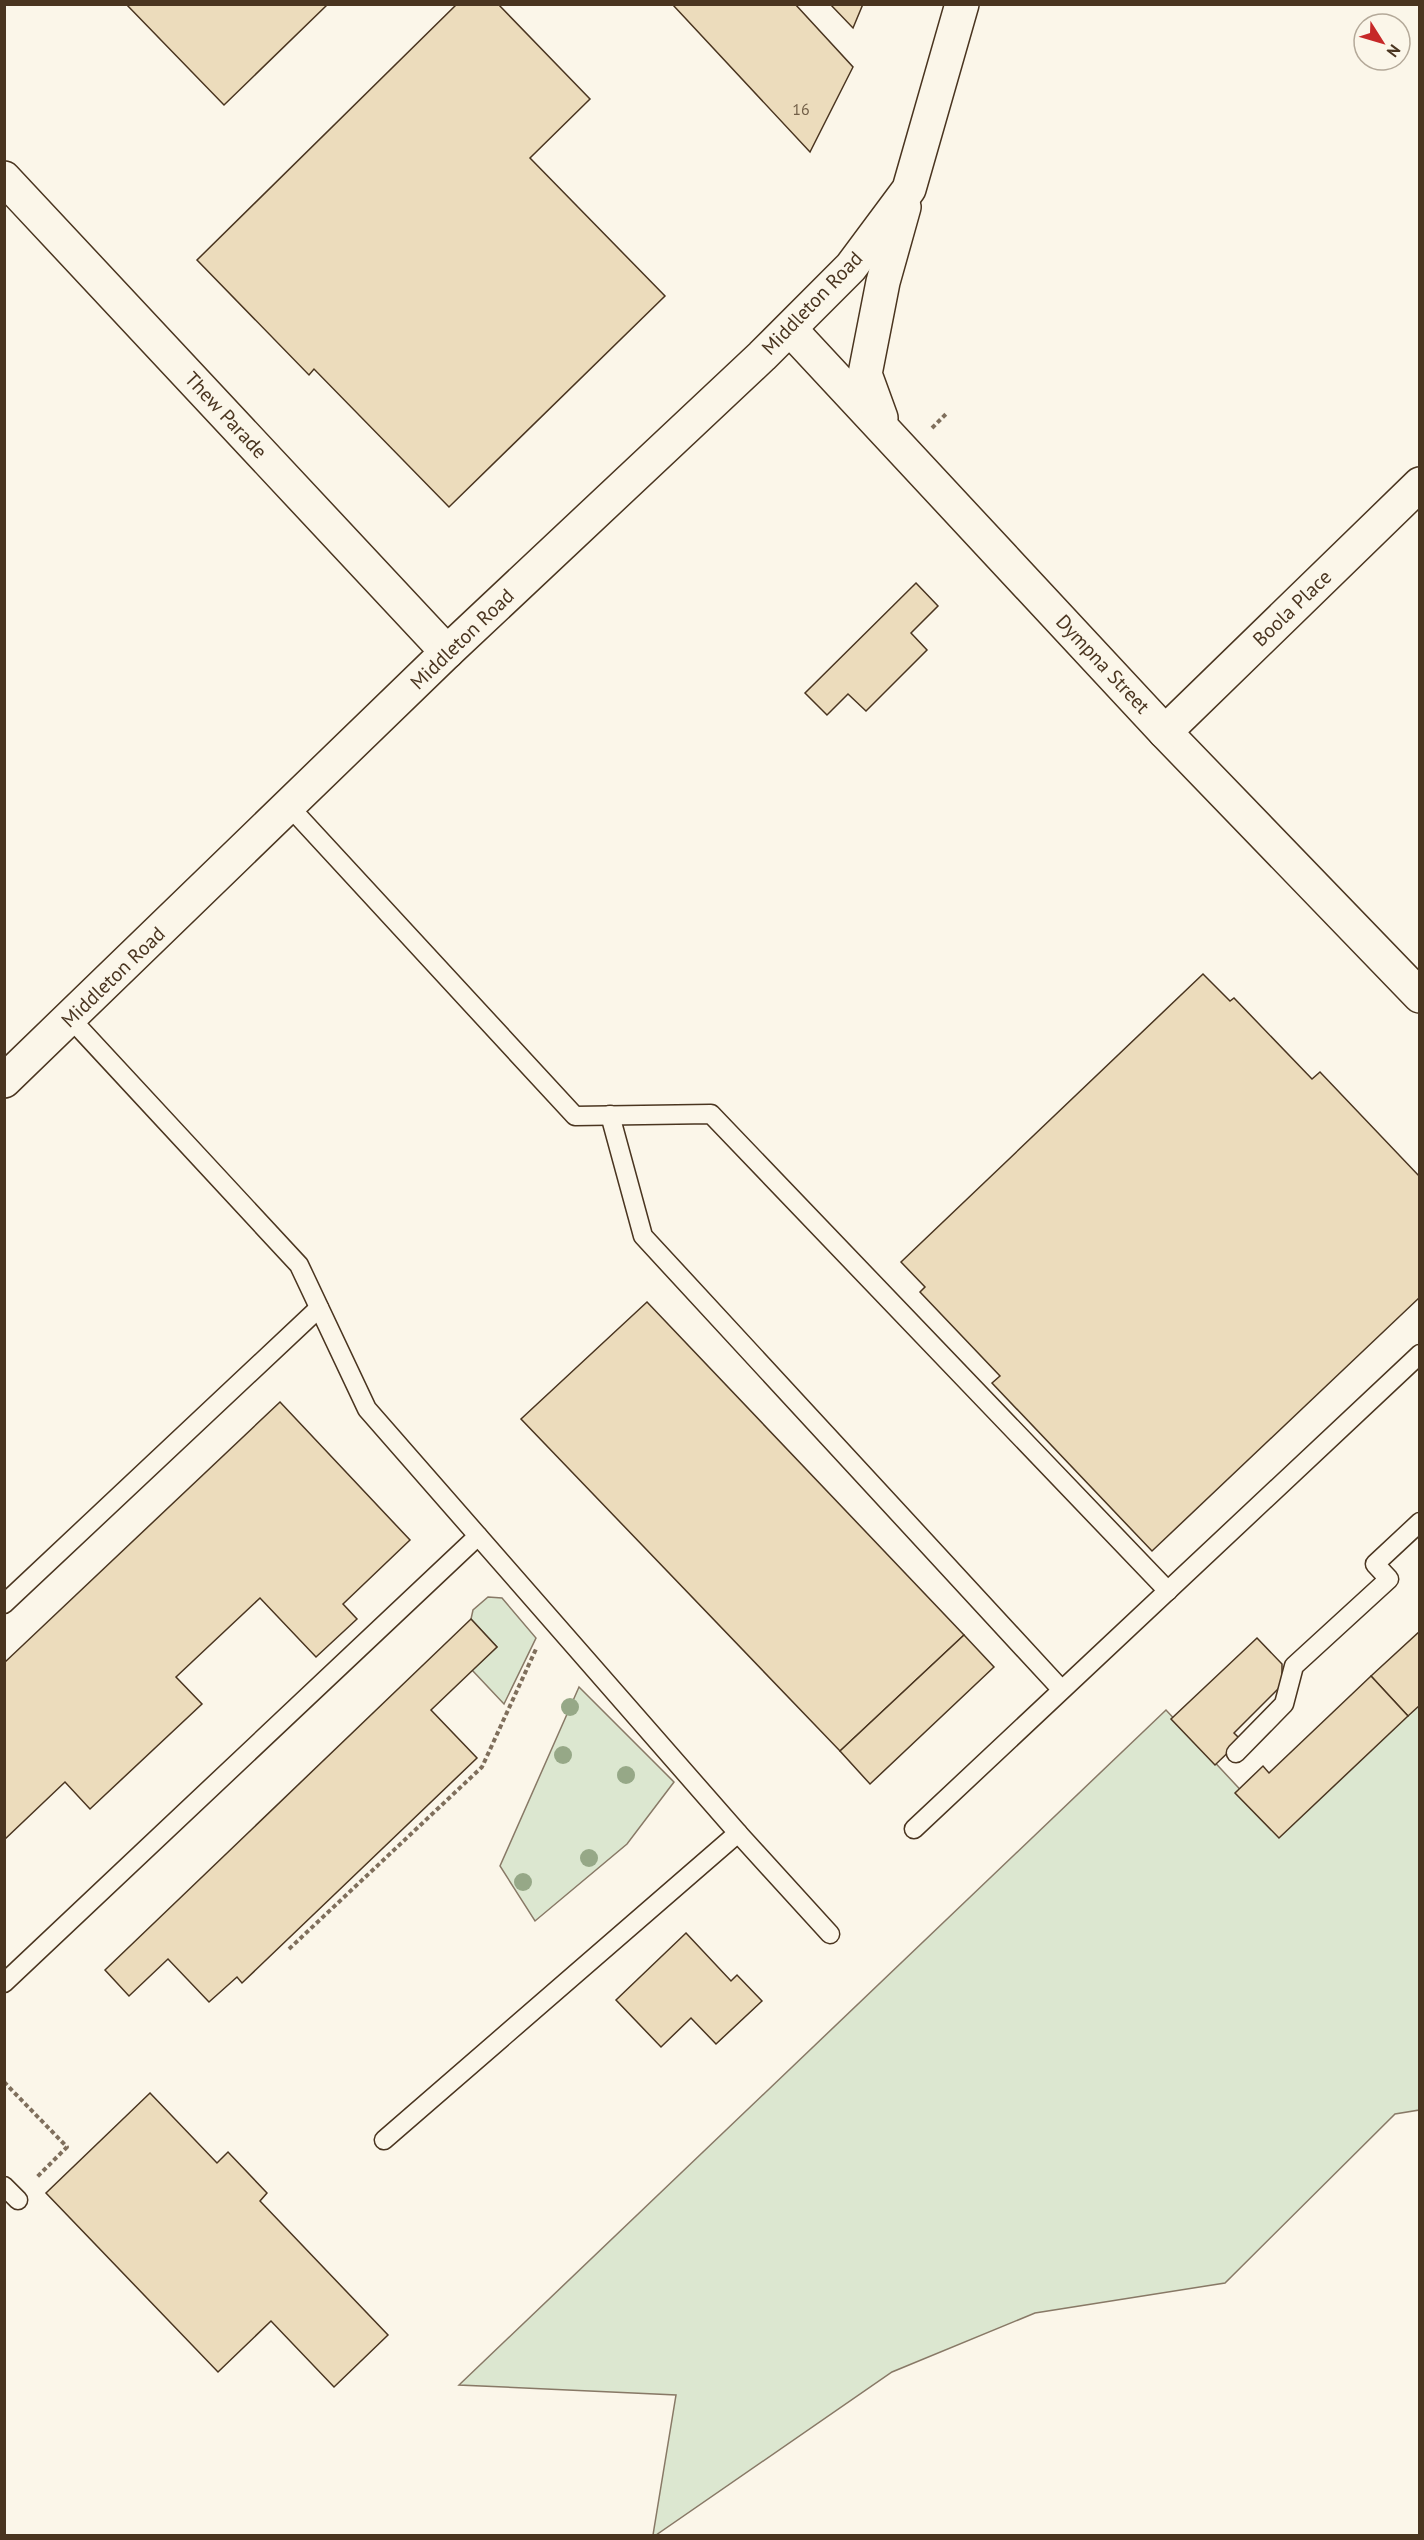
<svg xmlns="http://www.w3.org/2000/svg" width="1424" height="2540" font-family="'PT Sans',sans-serif">
	<style>
		.green { fill: #dce7d0; stroke: #887966; stroke-width: 1.5 }
		.building { fill: #ecdcbc; stroke: #4a3520; stroke-width: 1.5 }
		.lines { fill: none; stroke-linecap: round; stroke-linejoin: round }
		.service-casing { stroke: #4a3520; stroke-width: 21 }
		.minor-casing { stroke: #4a3520; stroke-width: 36 }
		.path { stroke: #7f6f5c; stroke-width: 4; stroke-dasharray: 4.5 3; stroke-linecap: butt }
		.service { stroke: #fbf6e9; stroke-width: 18 }
		.minor { stroke: #fbf6e9; stroke-width: 33 }
		.tree { fill: #96a887 }
		.labels { text-anchor: middle; stroke-width: 4.5; stroke-linejoin: round; paint-order: stroke }
		.number-label { font-size: 16px; fill: #725f47 }
		.street-label { font-size: 20px; fill: #4a3520; stroke: #fbf6e9 }
	</style>
	<rect width="100%" height="100%" fill="#fbf6e9"/>
	<g class="green">
		<path d="M488 1597 502 1598 536 1638 504 1704 472 1670 497 1647 471 1619 473 1610Z"/>
		<path d="M579 1687 674 1782 627 1844 535 1921 500 1866Z"/>
		<path d="M1419 1696V2110L1395 2114 1225 2283 1035 2313 892 2372 656 2535H653L676 2395 459 2385 1166 1710 1276 1828Z"/>
	</g>
	<g class="building">
		<path d="M126 4H328L224 105Z"/>
		<path d="M457 4H498L590 99 530 158 665 296 449 507 314 369 309 375 197 260Z"/>
		<path d="M795 4 853 67 810 152 673 5Z"/>
		<path d="M830 4H863L853 28Z"/>
		<path d="M916 583 938 606 911 633 927 650 866 711 848 694 827 715 805 693Z"/>
		<path d="M1203 974 1230 1001 1234 998 1312 1079 1320 1072 1420 1177V1297L1152 1551 992 1383 1000 1376 920 1292 925 1287 901 1262Z"/>
		<path d="M647 1302 964 1635 840 1751 521 1419Z"/>
		<path d="M280 1402 410 1540 343 1604 357 1619 316 1657 260 1598 176 1677 202 1704 90 1809 65 1782 4 1840V1663Z"/>
		<path d="M471 1619 497 1647 431 1710 477 1758 242 1983 237 1977 209 2002 168 1959 129 1996 105 1970Z"/>
		<path d="M1420 1631V1705L1408 1716 1371 1676Z"/>
		<path d="M964 1635 994 1667 870 1784 840 1751Z"/>
		<path d="M1257 1638 1282 1664V1685L1234 1733 1241 1740 1215 1765 1171 1719Z"/>
		<path d="M1371 1676 1408 1716 1279 1838 1235 1793 1263 1766 1269 1773Z"/>
		<path d="M686 1933 731 1981 737 1975 762 2001 716 2044 691 2018 661 2047 616 2000Z"/>
		<path d="M150 2093 217 2163 228 2152 267 2193 260 2201 388 2335 334 2387 271 2321 218 2372 46 2193Z"/>
	</g>
	<g class="lines">
		<defs>
			<g id="service">
				<path d="M288 805 575 1116 711 1114 1168 1591"/>
				<path d="M71 1019 299 1265 367 1409 738 1833 384 2140"/>
				<path d="M610 1115 643 1236 1061 1689"/>
				<path d="M4 1604 319 1308"/>
				<path d="M1236 1753 1284 1704 1294 1666 1389 1579 1375 1564 1420 1522"/>
				<path d="M914 1829 1420 1354"/>
				<path d="M738 1833 830 1934"/>
				<path d="M4 1983 478 1536"/>
				<path d="M4 2186 18 2200"/>
			</g>
			<g id="minor">
				<path d="M4 178 447 652"/>
				<path d="M790 329 1165 732 1420 996"/>
				<path d="M881 418 865 374 883 282 904 207"/>
				<path d="M1165 732 1420 484"/>
				<path d="M4 1081 447 652 762 356 851 267 909 189 962 4"/>
			</g>
		</defs>
		<use href="#service" class="service-casing"/>
		<use href="#minor" class="minor-casing"/>
		<g class="path">
			<path d="M932 428 946 414"/>
			<path d="M289 1949 482 1767 536 1649"/>
			<path d="M4 2082 67 2147 37 2177"/>
		</g>
		<use href="#service" class="service"/>
		<use href="#minor" class="minor"/>
	</g>
	<g class="tree">
		<circle cx="570" cy="1707" r="9"/>
		<circle cx="563" cy="1755" r="9"/>
		<circle cx="626" cy="1775" r="9"/>
		<circle cx="589" cy="1858" r="9"/>
		<circle cx="523" cy="1882" r="9"/>
	</g>
	<g class="labels">
		<g class="number-label">
			<text x="801" y="115">16</text>
		</g>
		<g class="street-label">
			<text transform="translate(812 303) rotate(-46)" y="7">Middleton Road</text>
			<text transform="translate(226 415) rotate(47)" y="7">Thew Parade</text>
			<text transform="translate(1292 608) rotate(-44)" y="7">Boola Place</text>
			<text transform="translate(462 639) rotate(-44)" y="7">Middleton Road</text>
			<text transform="translate(1103 664) rotate(47)" y="7">Dympna Street</text>
			<text transform="translate(113 977) rotate(-44)" y="7">Middleton Road</text>
		</g>
	</g>
	<rect width="1424" height="2540" fill="none" stroke="#4a3520" stroke-width="12"/>
	<g transform="translate(1382 42) rotate(127)"><circle r="28" fill="#fbf6e9" stroke="#b4a999" stroke-width="1.5"/>
	<path d="M0-4.5L10 22L0 15L-10 22Z" fill="#c62828"/>
	<text y="-9" font-size="16" font-weight="bold" text-anchor="middle" fill="#4a3520">N</text>
	</g>
</svg>
